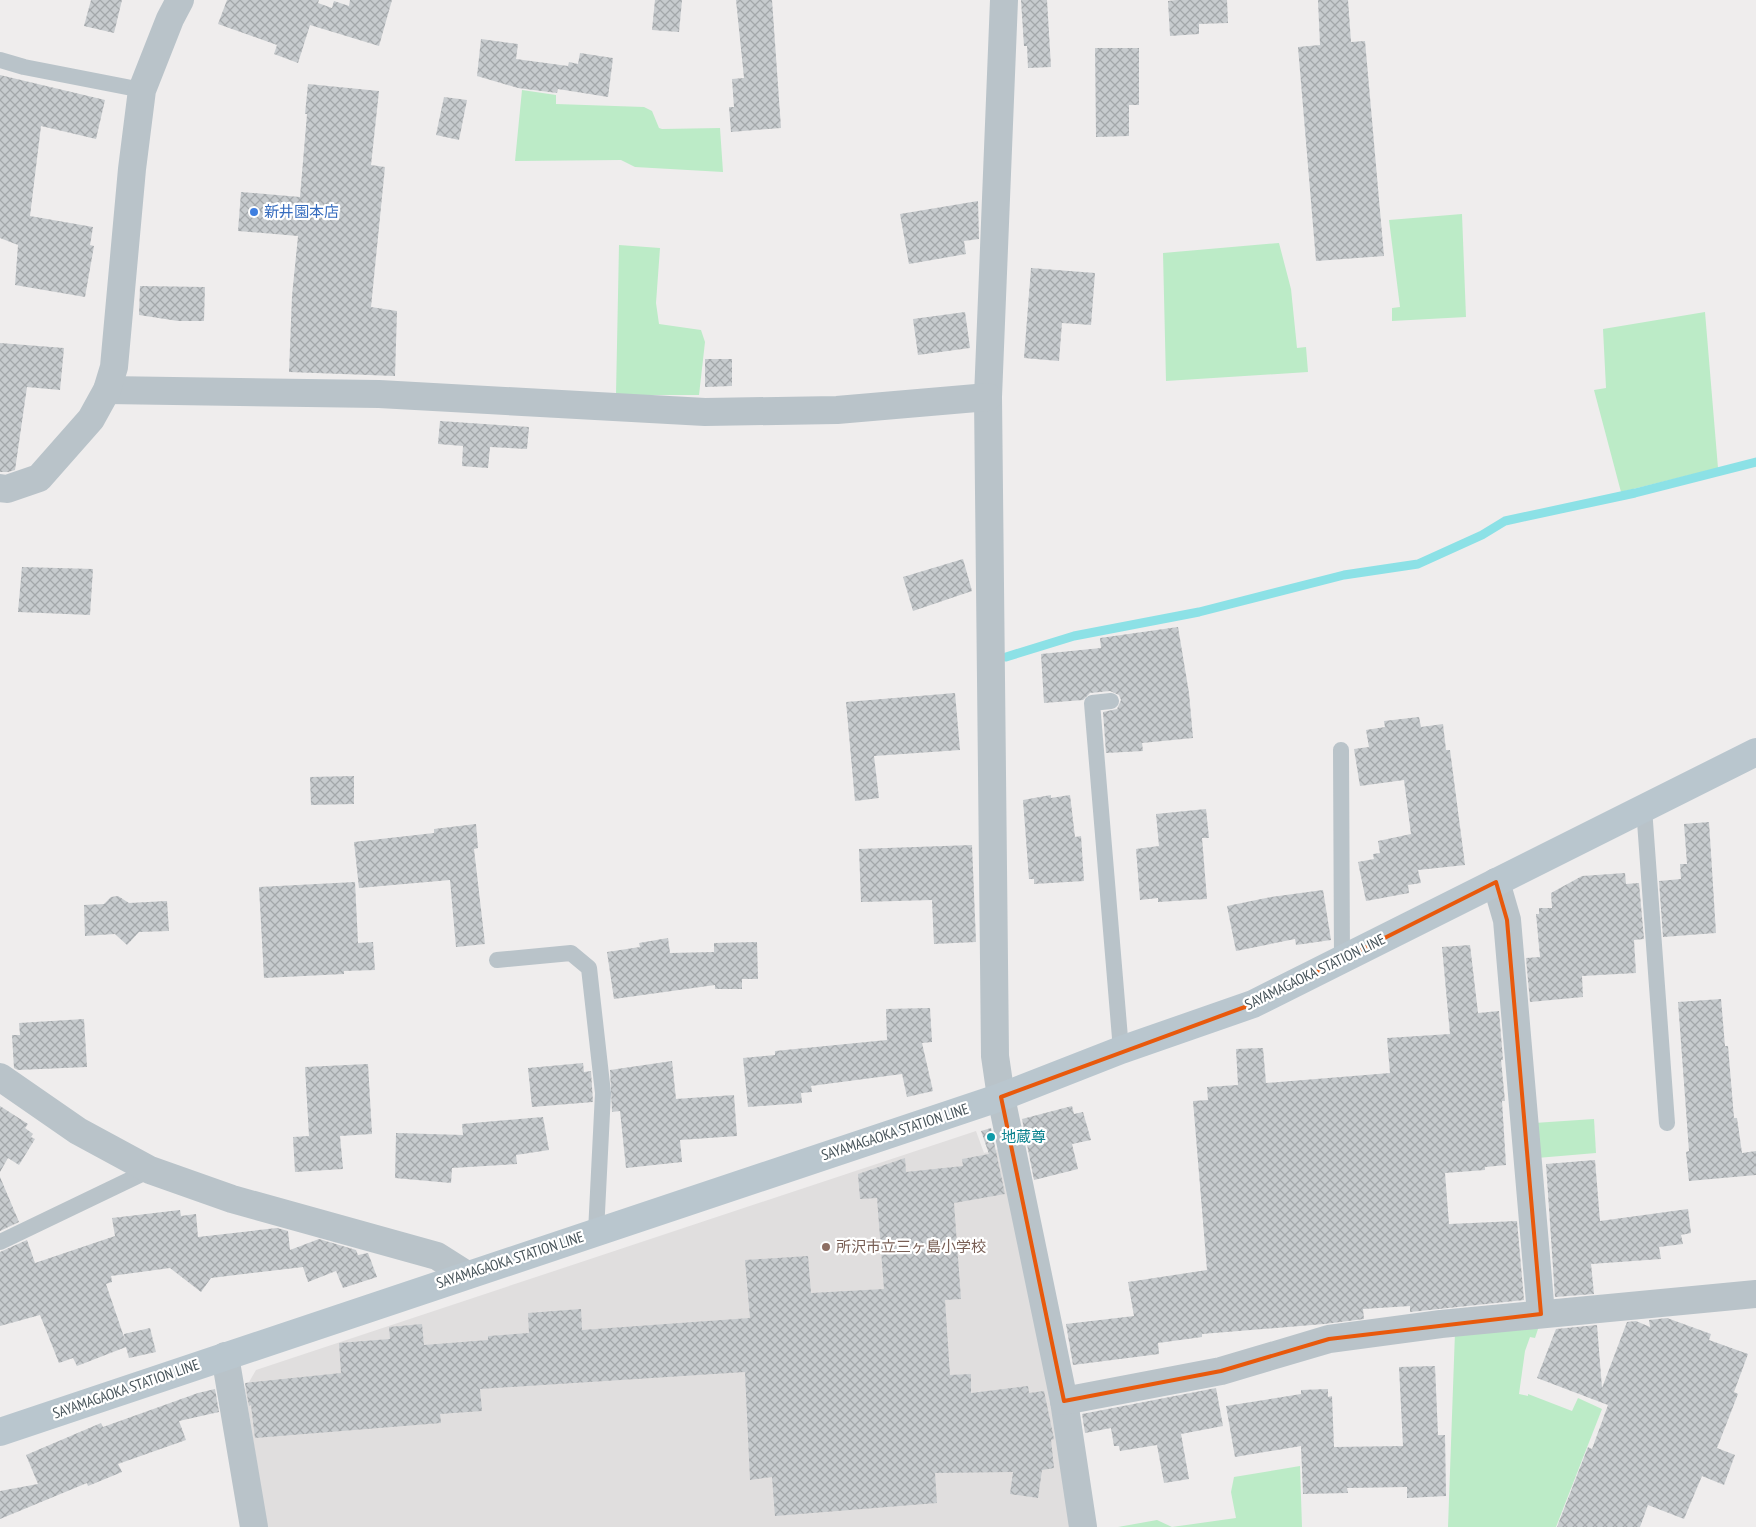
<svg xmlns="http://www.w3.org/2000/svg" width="1756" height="1527" font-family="'PT Sans Narrow','Noto Sans JP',sans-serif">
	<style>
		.education { fill: #e0dede }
		.grass { fill: #bcebc7 }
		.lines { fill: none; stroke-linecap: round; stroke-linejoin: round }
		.stream { stroke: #8ce1e6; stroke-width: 9 }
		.building { fill: url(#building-cross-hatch) }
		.service { stroke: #b9c3c9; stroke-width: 16 }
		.minor { stroke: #b9c3c9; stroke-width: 28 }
		.secondary { stroke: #b9c6ce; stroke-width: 28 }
		.marked { fill: none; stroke: #e8590c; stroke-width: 4; stroke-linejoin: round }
		.shop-dot { fill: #3f7fe0; stroke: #fff; stroke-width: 2 }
		.culture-dot { fill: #0f9aa8; stroke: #fff; stroke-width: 2 }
		.education-dot { fill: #8d6e63; stroke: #fff; stroke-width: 2 }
		.labels { text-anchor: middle; stroke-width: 4.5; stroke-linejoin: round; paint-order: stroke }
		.shop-label { font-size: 15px; fill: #366cbe; stroke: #fff; text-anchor: start }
		.street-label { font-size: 15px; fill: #465359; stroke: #fff }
		.culture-label { font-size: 15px; fill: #0d838f; stroke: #fff; text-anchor: start }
		.education-label { font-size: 15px; fill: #785e54; stroke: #fff; text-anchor: start }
	</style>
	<defs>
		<pattern id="building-cross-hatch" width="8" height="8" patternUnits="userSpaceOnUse" patternTransform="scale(1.25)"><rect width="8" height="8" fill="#c7cbce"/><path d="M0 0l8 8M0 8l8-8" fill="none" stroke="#a3a7aa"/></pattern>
	</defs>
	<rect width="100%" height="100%" fill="#efeded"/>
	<path class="education" d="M976 1131 984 1153 1007 1147 1073 1527H267L245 1389 256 1370Z"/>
	<g class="grass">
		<path d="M522 90 556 95V104L644 107 652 111 659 128 662 129 720 128 723 172 635 167 621 160 515 161Z"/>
		<path d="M1462 214 1466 317 1392 321V308L1400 307 1389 220Z"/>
		<path d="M1279 243 1291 289 1297 348 1306 347 1308 372 1166 381 1163 253Z"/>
		<path d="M619 245 660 248 656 303 659 324 701 330 705 342 699 395H616Z"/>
		<path d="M1705 312 1718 468 1621 492 1594 390 1606 388 1603 329Z"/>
		<path d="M1594 1119 1596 1153 1537 1158 1534 1123Z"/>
		<path d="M1540 1323 1535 1338 1530 1337 1525 1351 1519 1394 1528 1396V1394L1572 1411 1578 1398 1602 1409 1556 1527H1448L1455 1332Z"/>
		<path d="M1300 1466 1302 1527H1118L1157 1520 1172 1527 1236 1518 1231 1492 1234 1477Z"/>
	</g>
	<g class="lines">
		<path class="stream" d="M1006 657 1074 636 1199 612 1344 575 1418 564 1482 535 1505 521 1635 493 1756 462"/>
	</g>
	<g class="building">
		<path d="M91 0H122L114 33 84 26Z"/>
		<path d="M227 0H319L318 3 332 8 334 1 349 6 350 0H392L379 46 310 25 298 63 274 54 277 45 218 24Z"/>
		<path d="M655 0H682L679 32 652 30Z"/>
		<path d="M736 0H772L781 128 731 132 729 107H734L732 79 744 78Z"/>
		<path d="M1021 0H1047L1051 67 1028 68 1027 46H1024Z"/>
		<path d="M1176 0H1227L1228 23 1199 24V34L1170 36 1168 1Z"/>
		<path d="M1318 0H1348L1351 42 1365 41 1384 256 1316 261 1298 47 1320 45Z"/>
		<path d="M481 39 518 44 516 59 568 66 569 62 578 64 580 53 613 58 608 97 558 89 557 93 518 88 477 76Z"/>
		<path d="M1095 48H1139V105H1129V136L1096 137Z"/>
		<path d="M0 75 105 100 96 139 41 126 30 216 93 227 90 245 94 246 85 297 15 285 18 245 0 238Z"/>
		<path d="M308 84 379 91 371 165 385 167 371 307 397 311 395 376 289 372 292 296 298 236 238 231 241 192 300 197 307 114H305Z"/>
		<path d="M444 97 467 100 459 140 436 135Z"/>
		<path d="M978 201 979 239 964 241 966 254 909 264 900 214Z"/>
		<path d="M1031 268 1095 273 1091 325 1062 323 1059 361 1024 358Z"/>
		<path d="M140 286 205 287 204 321H178L139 315Z"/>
		<path d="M965 312 970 348 918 355 913 319Z"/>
		<path d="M0 343 64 348 60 390 27 387 15 470 8 472H0Z"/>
		<path d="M705 359H732V386L705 387Z"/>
		<path d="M440 421 529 427 527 449 490 447 488 468 462 466 463 446 438 444Z"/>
		<path d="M963 559 972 591 913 611 903 577Z"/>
		<path d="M22 567 93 569 90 615 18 612Z"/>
		<path d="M1178 627 1189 693 1193 738 1142 743 1143 751 1106 753 1103 712 1117 709 1121 700 1119 695 1110 691 1090 693 1083 700 1044 703 1041 654 1101 648 1100 638Z"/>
		<path d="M955 693 960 750 874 756 879 798 855 801 846 702Z"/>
		<path d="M1419 717 1421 727 1443 724 1446 750H1450L1465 865 1418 870 1421 883 1408 885 1409 893 1366 901 1358 862 1374 859 1373 854 1380 853 1378 841 1411 834 1404 780 1360 786 1354 749 1369 747 1366 730 1385 727 1384 721Z"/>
		<path d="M354 776V804L311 805 310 777Z"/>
		<path d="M1051 795V798L1070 795 1075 837 1081 836 1084 881 1034 884V879H1029L1023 800Z"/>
		<path d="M1206 809 1209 838H1202L1207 899 1158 902V898L1140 900 1136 849 1159 846 1156 814Z"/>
		<path d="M1709 822 1716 933 1663 937 1659 881 1681 879 1680 864H1687L1684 824Z"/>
		<path d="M476 824 478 848 474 849 485 944 456 947 450 880 359 888 354 842 434 833V829Z"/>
		<path d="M972 845 976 942 934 944 932 900 861 902 859 849Z"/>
		<path d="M1625 873 1626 884 1639 883 1644 939 1634 940 1636 973 1582 976 1583 997 1530 1002 1526 958 1540 957 1536 914H1539V908H1552L1551 893 1582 876Z"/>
		<path d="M355 882 358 943 373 942 375 970 344 971V974L264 978 259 887Z"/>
		<path d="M1323 890 1331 940 1296 945 1295 939 1236 951 1227 906 1271 897Z"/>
		<path d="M118 896 129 903 167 901 169 931 139 932 127 945 115 934 85 936 84 905 104 904 111 897Z"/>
		<path d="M668 938 670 953 714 952V943L757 942 758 979H742V989H715V985L614 999 607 952 640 947 639 943Z"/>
		<path d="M1470 945 1478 1013 1499 1011 1503 1060H1501L1505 1101H1502L1506 1165 1485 1167V1170L1445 1173 1449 1224 1517 1221 1524 1300 1410 1312V1306L1363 1309 1364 1319 1324 1324 1202 1334V1337L1158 1343 1159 1354 1073 1365 1066 1324 1134 1316 1128 1282 1207 1270 1193 1101 1208 1100 1207 1087 1238 1085 1236 1049 1263 1048 1266 1083 1390 1073 1387 1038 1450 1034 1442 947Z"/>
		<path d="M1721 999 1725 1046H1728L1734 1118H1737L1742 1153 1756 1151V1175L1689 1181 1686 1152 1689 1151 1678 1002Z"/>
		<path d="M930 1008 932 1042 922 1043 933 1091 907 1097 902 1074 811 1086 812 1092 801 1093 802 1103 748 1107 743 1058 775 1055V1051L887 1040 886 1009Z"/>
		<path d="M84 1019 87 1067 18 1070 14 1068 12 1035H20L19 1023Z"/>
		<path d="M672 1061 676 1099 734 1095 737 1136 680 1140 682 1162 626 1168 620 1111 612 1112 610 1070Z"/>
		<path d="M583 1063 584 1072 591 1071 593 1102 532 1107 528 1068Z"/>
		<path d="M368 1064 372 1134 340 1136 343 1169 295 1172 293 1137 309 1136 305 1067Z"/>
		<path d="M0 1106 28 1124 25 1128 33 1134 31 1137 35 1139 19 1165 8 1158 0 1172Z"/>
		<path d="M1072 1106 1074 1114 1083 1112 1091 1140 1072 1144 1078 1169 1034 1180 1022 1119Z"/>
		<path d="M543 1117 549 1150 516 1155 517 1164 452 1168 451 1183 395 1178 396 1133 463 1135 462 1124Z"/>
		<path d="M991 1128 1005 1194 954 1203 961 1299 945 1300 950 1375 971 1374V1393L1028 1386 1029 1393 1044 1391 1054 1439 1051 1440 1054 1468 1042 1470 1038 1498 1010 1494 1013 1472 935 1473 937 1503 775 1516 772 1477 750 1480 745 1372 480 1389 482 1411 440 1414 441 1423 255 1438 251 1405 249 1406 245 1383 341 1373 339 1343 390 1339 389 1327 422 1324 424 1345 488 1340V1336L529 1333 528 1313 581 1309 582 1330 750 1318 745 1260 808 1256 811 1293 884 1289 877 1198 860 1199 858 1174 905 1158 906 1172 963 1166 962 1159 989 1154 981 1131Z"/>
		<path d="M1595 1160 1600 1221 1688 1209 1691 1233 1681 1235 1683 1244 1659 1247 1661 1259 1591 1264 1594 1294 1555 1297 1546 1164Z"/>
		<path d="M0 1177 19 1222 0 1231Z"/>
		<path d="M180 1210 181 1216 196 1214 198 1237 277 1228 288 1231 290 1250 319 1239 356 1250 358 1255 368 1253 377 1277 343 1288 336 1271 308 1282 303 1267 211 1278 201 1292 170 1268 111 1276 112 1282 106 1284 125 1340 124 1334 150 1328 156 1352 129 1358 126 1347 77 1366 73 1358 59 1363 40 1315 0 1326V1252L27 1240 35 1263 115 1236 112 1218Z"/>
		<path d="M1667 1318 1711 1334 1709 1340 1748 1354 1734 1392 1738 1394 1717 1448 1735 1455 1724 1485 1702 1476 1684 1519 1648 1505 1640 1527H1557L1588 1447 1592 1449 1608 1405 1537 1378 1556 1329 1597 1325 1602 1388 1627 1322 1636 1321 1650 1327 1649 1320Z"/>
		<path d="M1435 1366 1438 1435H1445L1446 1496 1407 1498V1487L1347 1488 1348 1493 1303 1494 1301 1446 1235 1457 1226 1406 1301 1394V1390L1328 1389V1397L1332 1396 1334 1447 1403 1446 1399 1367Z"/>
		<path d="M1216 1388 1223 1426 1181 1434 1189 1479 1164 1483 1157 1445 1120 1451 1119 1446H1114L1111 1428 1085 1433 1082 1414Z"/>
		<path d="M215 1389 219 1412 179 1421 186 1440 118 1464 122 1472 88 1486 87 1483 0 1519V1491L38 1484 26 1455 101 1423 103 1427 198 1393Z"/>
	</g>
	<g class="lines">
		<g class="service">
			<path d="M0 60 24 67 142 90"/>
			<path d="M1111 701 1092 703 1121 1050"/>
			<path d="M1341 750 1342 960"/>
			<path d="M1644 808 1667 1123"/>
			<path d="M497 960 571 953 589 968 603 1093 596 1232"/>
			<path d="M0 1242 150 1170"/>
		</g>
		<g class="minor">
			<path d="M1004 0 988 397 995 1056 1001 1097 1064 1401 1083 1527"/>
			<path d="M107 390 379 394 705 412 837 410 988 397"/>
			<path d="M0 488 7 489 39 478 91 419 107 390 114 367 132 169 142 90 170 19 180 0"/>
			<path d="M1496 882 1507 920 1541 1314"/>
			<path d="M0 1077 78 1131 150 1170 232 1199 437 1256 467 1275"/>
			<path d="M225 1356 254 1527"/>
			<path d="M1064 1401 1221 1371 1329 1339 1441 1324 1756 1294"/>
		</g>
		<path class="secondary" d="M0 1432 1001 1097 1121 1050 1253 1004 1756 752"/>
	</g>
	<path class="marked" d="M1496 882 1507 920 1541 1314 1329 1339 1221 1371 1064 1401 1001 1097 1253 1004Z"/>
	<circle class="shop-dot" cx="254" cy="212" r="5"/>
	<circle class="culture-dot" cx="991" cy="1137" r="5"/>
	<circle class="education-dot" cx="826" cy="1247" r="5"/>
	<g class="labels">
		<g class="shop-label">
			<text x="264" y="217">新井園本店</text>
		</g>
		<g class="street-label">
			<text transform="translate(1315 972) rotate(-26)" y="5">SAYAMAGAOKA STATION LINE</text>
			<text transform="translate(895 1132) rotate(-18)" y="5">SAYAMAGAOKA STATION LINE</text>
			<text transform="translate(510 1260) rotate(-18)" y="5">SAYAMAGAOKA STATION LINE</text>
			<text transform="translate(126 1389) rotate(-19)" y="5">SAYAMAGAOKA STATION LINE</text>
		</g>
		<g class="culture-label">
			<text x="1001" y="1142">地蔵尊</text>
		</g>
		<g class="education-label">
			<text x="836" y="1252">所沢市立三ヶ島小学校</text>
		</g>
	</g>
</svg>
